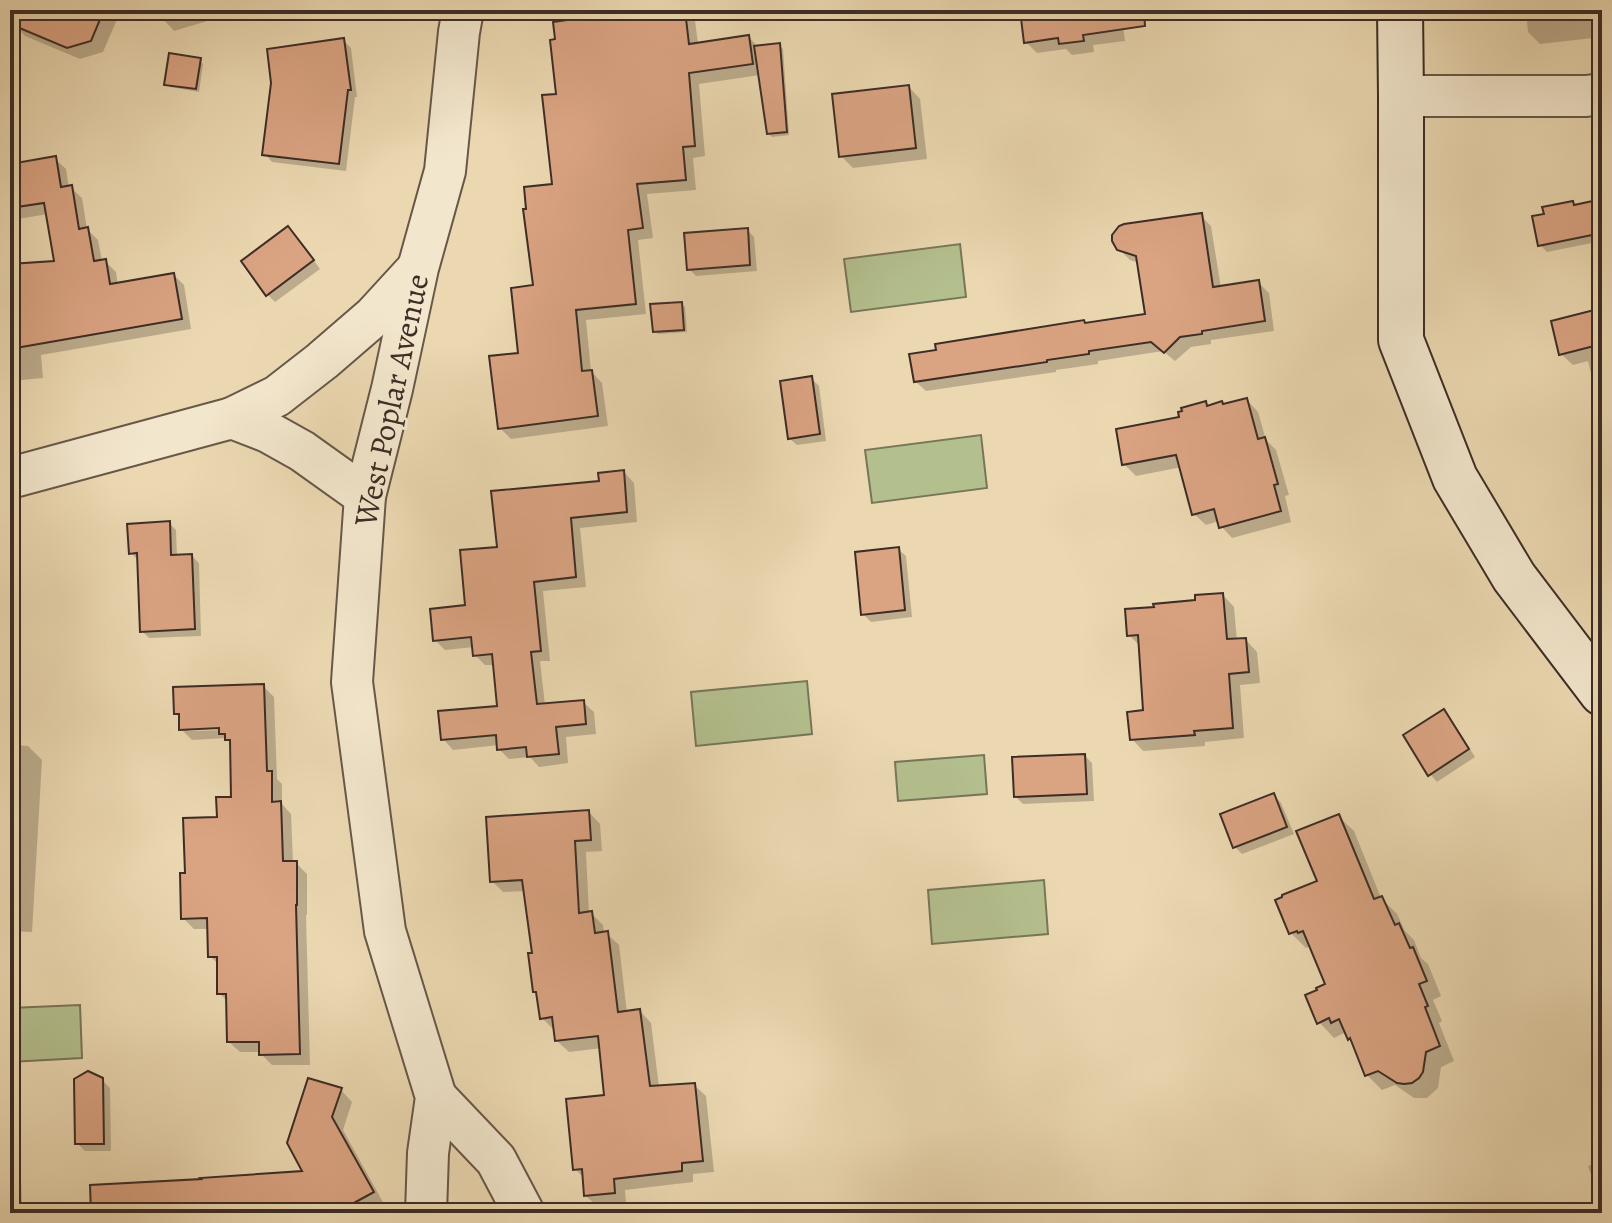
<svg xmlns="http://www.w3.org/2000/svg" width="1612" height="1223" font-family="Alegreya,serif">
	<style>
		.green { fill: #b4bf8e; stroke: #78765a; stroke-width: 2 }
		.shadow { fill: #0003; fill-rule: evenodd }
		.building { fill: #daa382; stroke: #3d2d26; stroke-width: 2 }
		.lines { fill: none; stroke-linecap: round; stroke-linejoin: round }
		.street-casing { stroke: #685849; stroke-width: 44 }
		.secondary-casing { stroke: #3d2d26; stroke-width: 48 }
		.street { stroke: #f2e6cc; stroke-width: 40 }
		.secondary { stroke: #f2e6cc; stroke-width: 44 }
		.labels { text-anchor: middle; stroke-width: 6; stroke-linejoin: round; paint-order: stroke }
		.street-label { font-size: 32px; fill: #3d2d26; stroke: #f2e6cc }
	</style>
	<rect width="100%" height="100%" fill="#ebd8b1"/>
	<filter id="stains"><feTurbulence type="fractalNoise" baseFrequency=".0025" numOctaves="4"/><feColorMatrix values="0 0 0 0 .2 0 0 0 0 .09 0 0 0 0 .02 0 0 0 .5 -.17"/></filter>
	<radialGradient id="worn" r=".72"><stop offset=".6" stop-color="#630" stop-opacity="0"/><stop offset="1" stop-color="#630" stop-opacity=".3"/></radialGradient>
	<g class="green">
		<path d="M960 244 966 297 851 312 844 259Z"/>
		<path d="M981 435 987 488 872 503 865 450Z"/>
		<path d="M807 681 812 734 696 746 691 692Z"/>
		<path d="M984 755 987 794 898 801 895 762Z"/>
		<path d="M1044 880 1048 934 932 944 928 890Z"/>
		<path d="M80 1005 82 1058 10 1062V1008Z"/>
	</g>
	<g class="shadow">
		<path d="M17 10H121L103 52 80 59 25 36 14 24Z"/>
		<path d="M160 10H244L174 31 163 19Z"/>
		<path d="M615 10H685L695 20 698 44 749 37 759 48 780 46 783 49 789 135 772 137 768 133 760 75 699 84 705 156 693 158 696 190 647 194 653 238 638 240 646 314 586 320 591 371 602 383 608 426 511 439 500 428 520 354 554 186 558 96 616 15Z"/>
		<path d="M1022 10H1121L1125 41 1093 45 1094 52 1072 55 1066 49 1037 53 1026 42Z"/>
		<path d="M1526 10H1602V37L1540 44 1528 32Z"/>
		<path d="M343 40 351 48 357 97H355L346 171 272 162 265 154Z"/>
		<path d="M200 61 203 64 199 92 170 87 167 84Z"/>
		<path d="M909 87 920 99 927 159 853 168 841 156Z"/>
		<path d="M55 159 66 169 69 188H71L82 198 87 229 98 240 102 261H105L116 272 118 285 174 275 184 285 191 329 41 355 43 378 10 381V266L56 263 48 214 12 220 10 218V166Z"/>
		<path d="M1602 201V241L1547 252 1540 245 1546 215 1573 203 1576 207Z"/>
		<path d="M1201 216 1211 226 1221 288 1258 282 1269 293 1274 331 1211 340V344L1191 347 1175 361 1163 351 1098 361V364L1056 370V372L926 391 915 381 1086 325 1147 316 1139 263 1130 260 1119 249Z"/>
		<path d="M747 230 754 237 757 271 696 276 689 269Z"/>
		<path d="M296 236 320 269 275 302 268 295Z"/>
		<path d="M681 304 685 307 687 332 658 334 654 331Z"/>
		<path d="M1602 310V419L1588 361 1573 365 1561 354Z"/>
		<path d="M811 378 819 386 826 441 797 445 789 438Z"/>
		<path d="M1247 400 1258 412 1266 440 1276 450 1289 495 1285 496 1291 522 1232 538 1221 526 1219 521 1206 525 1194 514 1182 467 1136 476 1124 464 1181 419 1206 404 1209 407 1224 406Z"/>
		<path d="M624 472 634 483 637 522 580 528 586 587 543 591 550 661H540L545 705 583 702 594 712 596 734 566 737 568 763 539 767 530 757 509 759 499 749V745L453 750 443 739 499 707 495 665H485L475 655 474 647 445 650 435 640 467 607 499 549 601 483Z"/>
		<path d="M169 523 176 530 177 557 192 556 199 563 201 636 149 638 142 631 138 560 131 553Z"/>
		<path d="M898 549 906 556 912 617 871 622 863 614Z"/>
		<path d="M1223 595 1234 607 1237 641 1246 640 1257 652 1260 683 1240 685 1244 738 1205 742V746L1143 751 1132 739 1146 712 1141 647 1129 635 1197 602Z"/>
		<path d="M263 686 274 697 277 779 282 784V804L291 814 293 863H296L307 874V915H306L310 1065H272L261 1054V1052H240L229 1042 228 1002 219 993V965L210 956 209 929H194L183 918 187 875 233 799 232 744 226 738 192 740 181 729V718L176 714ZM229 726V730L189 731V727Z"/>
		<path d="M1443 711 1451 719 1475 757 1437 782 1430 774Z"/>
		<path d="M10 742 13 745 28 746 42 760 32 932 10 931Z"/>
		<path d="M1085 756 1092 763 1094 801 1023 804 1016 797Z"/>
		<path d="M1274 795 1281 803 1294 834 1242 854 1235 847Z"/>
		<path d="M589 812 600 824 602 851 586 852 589 914 591 913 603 925 604 934H607L619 945 627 1013 640 1011 651 1023 659 1087 694 1085 706 1096 714 1172 693 1174V1182L625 1190 626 1204 598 1207 586 1196 585 1179 575 1169 607 1097 602 1048 569 1052 557 1041 556 1029H553L542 1018 539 995 534 991V955L526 891 503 892 492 881Z"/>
		<path d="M1338 816 1354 831 1381 898 1397 914 1405 931 1414 940 1421 958 1428 964 1441 996 1433 1000 1442 1021 1439 1023 1454 1061 1441 1067 1438 1088 1427 1098H1414L1395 1085 1382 1090 1367 1075 1354 1043 1344 1033 1334 1038 1319 1022 1327 985 1311 946 1306 948 1291 933 1320 882Z"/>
		<path d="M102 1080 110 1088 111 1151H85L77 1143Z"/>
		<path d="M341 1090 352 1102 343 1130 384 1204 368 1213H316L305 1173Z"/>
		<path d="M1602 1156V1195L1596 1189 1588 1166 1597 1162 1596 1158Z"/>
		<path d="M10 1167 21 1178 22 1205 92 1202 162 1213H10Z"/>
		<path d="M893 1203 903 1213H857L856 1206Z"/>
	</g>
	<g class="building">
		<path d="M10 10H104L91 41 67 48 10 24Z"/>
		<path d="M655 10H685L689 44 749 35 753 64 689 73 695 146 683 147 686 180 637 184 643 228 628 230 636 304 576 310 582 371 592 370 598 416 498 429 489 356 518 353 511 288 533 285 523 209H526L524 187 552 184 542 95 556 94 550 40 555 39 553 22 624 12V14Z"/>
		<path d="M1020 10H1144L1145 26 1083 35 1084 41 1059 44 1058 38 1024 43Z"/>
		<path d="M344 38 351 90H348L339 164 262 155 271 83 267 49Z"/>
		<path d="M780 43 787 132 767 134 754 46Z"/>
		<path d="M169 53 201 58 196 89 164 85Z"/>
		<path d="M909 85 916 148 839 157 832 94Z"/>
		<path d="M56 156 61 187 72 185 79 229 88 227 94 261 106 259 110 284 174 273 182 319 10 349V264L54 261 44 203 10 208V164Z"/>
		<path d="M1602 199V233L1538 246 1532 216 1544 214 1542 207 1573 201 1574 205Z"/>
		<path d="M1202 213 1213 287 1259 280 1265 321 1202 331V334L1180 337 1164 353 1151 342 1089 351V354L1047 360V362L914 382 909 354 936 350 935 344 1084 320 1085 323 1145 314 1136 256 1117 250 1112 241V235L1119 226 1124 224Z"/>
		<path d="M288 226 314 260 266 296 241 261Z"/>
		<path d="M748 228 750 265 687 270 684 233Z"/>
		<path d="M682 302 684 330 653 332 650 304Z"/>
		<path d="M1602 308V344L1559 355 1551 321Z"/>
		<path d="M812 376 820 434 788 439 780 381Z"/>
		<path d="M1247 398 1258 439 1265 437 1278 484 1274 485 1281 511 1219 528 1214 509 1192 515 1176 455 1122 465 1116 429 1179 417 1178 412 1182 411 1181 408 1206 401 1207 406 1222 401 1223 404Z"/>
		<path d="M624 470 627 512 571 518 576 577 534 582 541 651 531 652 537 704 584 700 586 724 556 727 559 754 527 757 526 747 497 750 496 735 441 740 438 711 497 706 492 654 473 656 471 637 433 641 430 609 465 605 460 550 497 547 491 491 599 481 598 473Z"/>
		<path d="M170 521 171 555 192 554 195 629 140 632 137 553 129 554 127 524Z"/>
		<path d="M899 547 905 610 861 615 855 552Z"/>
		<path d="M1223 593 1227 639 1246 638 1249 672 1229 674 1233 728 1194 731 1195 735 1130 740 1127 712 1143 710 1138 635 1127 636 1125 609 1154 607 1153 604 1195 600V595Z"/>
		<path d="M264 684 267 771H272V802L281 801 283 861H297V905H296L300 1054 259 1055V1042H227L226 994H217V957H208L207 918 181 919 180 873H185L183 818 217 817 216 797H231L230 740H225V734H219V728L179 730V714H174L173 687Z"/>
		<path d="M1444 709 1469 749 1428 776 1403 735Z"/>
		<path d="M1085 754 1087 794 1014 797 1012 757Z"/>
		<path d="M1274 793 1287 827 1233 848 1220 814Z"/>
		<path d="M589 810 591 840 575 841 579 913 592 911 595 933 608 931 618 1012 640 1009 650 1086 695 1083 703 1161 682 1163V1171L614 1179 615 1193 584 1196 582 1169 573 1170 566 1099 604 1095 598 1036 555 1041 552 1017 540 1019 536 992H533L528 953H532L522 880 490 882 486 817Z"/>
		<path d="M1339 814 1374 899 1382 896 1395 925 1399 923 1410 948 1413 947 1427 981 1419 984 1428 1006 1425 1007 1440 1046 1426 1052 1423 1072 1419 1078 1412 1083 1404 1084 1397 1083 1378 1071 1365 1076 1350 1038 1348 1040 1339 1019 1331 1023 1329 1018 1317 1024 1305 995 1317 990 1316 988 1325 984 1303 931 1298 933 1297 931 1289 934 1275 900 1282 897V895L1317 881 1296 831Z"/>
		<path d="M88 1071 103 1078 104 1144H75L74 1079Z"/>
		<path d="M308 1078 342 1088 332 1117 374 1192 352 1204 357 1213H91L90 1185 201 1179 200 1178 302 1171 287 1143Z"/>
	</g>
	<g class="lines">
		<defs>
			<g id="street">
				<path d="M1401 96H1586L1602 94"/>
				<path d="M232 418 277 396 322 361 373 317 417 269"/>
				<path d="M10 478 232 418 268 432 302 451 365 496"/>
				<path d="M436 1097 496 1160 524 1213"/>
				<path d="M426 1213 428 1153 436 1097 385 931 352 682 365 496 392 389 418 268 445 171 459 32 463 10"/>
			</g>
			<path id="secondary" d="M1400 10 1401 96V340L1455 478 1514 577 1602 693"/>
		</defs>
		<use href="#street" class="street-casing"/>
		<use href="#secondary" class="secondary-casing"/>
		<use href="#street" class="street"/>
		<use href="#secondary" class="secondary"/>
	</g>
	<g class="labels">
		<g class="street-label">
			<text transform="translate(391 400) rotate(-78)" y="11">West Poplar Avenue</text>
		</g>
	</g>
	<rect width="1612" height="1223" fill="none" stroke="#ebd8b1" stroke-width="40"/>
	<rect x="12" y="12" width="1588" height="1199" fill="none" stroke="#3d2d26" stroke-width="4"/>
	<rect x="20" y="20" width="1572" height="1183" fill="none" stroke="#3d2d26" stroke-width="2"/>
	<rect width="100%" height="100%" filter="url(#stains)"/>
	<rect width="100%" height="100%" fill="url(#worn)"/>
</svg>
